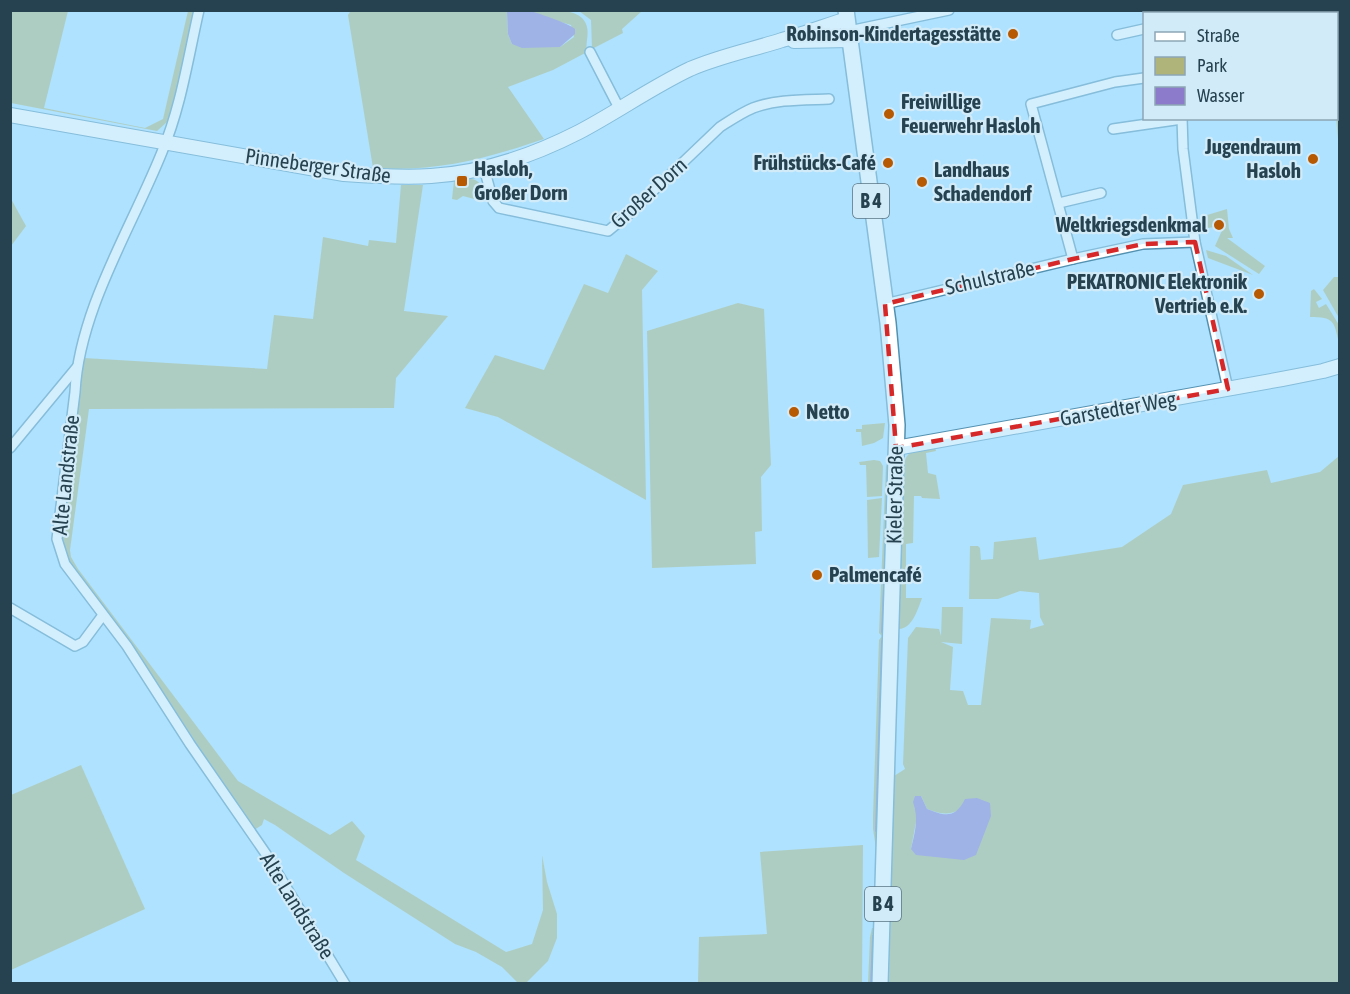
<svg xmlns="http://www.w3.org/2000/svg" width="1350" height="994" font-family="'Asap Condensed',sans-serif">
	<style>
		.green { fill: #aeb47a; fill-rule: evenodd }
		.water { fill: #8c7acb }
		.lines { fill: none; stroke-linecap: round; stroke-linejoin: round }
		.stream { stroke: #8c7acb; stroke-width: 2 }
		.street-casing { stroke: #5391b1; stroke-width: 12 }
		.secondary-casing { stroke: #5391b1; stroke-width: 16 }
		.primary-casing { stroke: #5391b1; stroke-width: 18 }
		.street { stroke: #fff; stroke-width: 9 }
		.secondary { stroke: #fff; stroke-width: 14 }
		.primary { stroke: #fff; stroke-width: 15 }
		.marked { fill: none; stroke: #d62828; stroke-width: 4.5; stroke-dasharray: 12 8; stroke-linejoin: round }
		.poi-dot { fill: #b65902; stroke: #d2ebf9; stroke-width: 2 }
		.labels { text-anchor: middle; stroke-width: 4.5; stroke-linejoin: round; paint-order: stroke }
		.shield { fill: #d2ebf9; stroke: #5a7482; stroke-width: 1.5 }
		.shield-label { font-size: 20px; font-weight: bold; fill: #26414f }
		.poi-label { font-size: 21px; font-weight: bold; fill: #26414f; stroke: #d2ebf9; text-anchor: end }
		.street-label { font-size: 21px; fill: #26414f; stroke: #d2ebf9 }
	</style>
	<rect width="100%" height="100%" fill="#afe2fe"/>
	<g class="green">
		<path d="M351 10 507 11 508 34 512 44 560 47 574 37 571 25 536 15 530 11C545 11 579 6 586 24 590 33 585 43 587 52L553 70 508 87 544 139C485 159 437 172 373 168L348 15Z"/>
		<path d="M10 11H68L44 108 145 128 163 119 188 11H195L171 113 167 122 157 131 11 103Z"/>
		<path d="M579 11H642L622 29 623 33 592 49 591 20Z"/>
		<path d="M1337 44H1340L1339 150 1336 116Z"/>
		<path d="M470 179C480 179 482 187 484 195L478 200 463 196 457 200 452 199 454 181Z"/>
		<path d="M401 185H423L404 311 448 316 396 378 394 408 89 409 70 550 71 557 78 569 238 781 330 835 352 821 365 836 356 860 506 952 532 944 543 910 542 855 547 882 557 914V938L548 961 526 983H518L502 967 476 952 455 944 344 873 275 825 264 819 262 825 254 830 166 697 116 624 67 563 61 538 84 358 267 369 274 315 313 319 323 237 368 246 369 240 396 243Z"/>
		<path d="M10 197 26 226 11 246H10Z"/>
		<path d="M1227 209 1229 229 1233 238H1227L1265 266 1259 274 1215 246 1224 226 1217 222 1215 227 1208 228 1202 220 1204 216Z"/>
		<path d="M1206 250 1226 256 1253 275 1208 258Z"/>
		<path d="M626 254 658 271 642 290 646 500 498 417 465 408 495 355 544 370 584 284 608 293Z"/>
		<path d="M1334 277H1339V318L1323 290Z"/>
		<path d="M1314 289 1322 299 1316 302 1319 308 1326 304 1339 325V343C1334 321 1334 317 1310 317L1311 291Z"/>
		<path d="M738 303 764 309 771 465 761 477 762 531 755 532 756 564 652 568 647 331Z"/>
		<path d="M885 423 883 438 874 443 862 446 861 432H856V429H862V425Z"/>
		<path d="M935 447 936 451 926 453 928 473 936 475 940 499 922 498 921 496H914L913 543 906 544V598H922C918 609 912 629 899 629L897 624 905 461C908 448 924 449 935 447Z"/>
		<path d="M1339 456V983L889 984 894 776 905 769 903 764 908 638 916 627 939 629 941 636 942 607H963L962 644 941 642 953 647 950 690 963 691 968 705H981L991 618 1031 620 1030 629 1044 625 1040 617 1039 593 1020 591 998 599H969L970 546H978L980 548 981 560 993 559 994 542 1036 537 1039 560 1122 547 1171 514 1183 485 1267 470 1271 483 1320 472ZM921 796 927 809C939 813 948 817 960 809L911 849Z"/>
		<path d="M874 460 880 461 883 466 882 496 867 497 866 465H860L859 462Z"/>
		<path d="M886 464 889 473 876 848 873 829V816L879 640 882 636 879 633Z"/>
		<path d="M882 498 879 557 868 558 867 500Z"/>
		<path d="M81 765 145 909 11 970V795Z"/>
		<path d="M863 845 862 983H698L699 937 767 934 760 852Z"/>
		<path d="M872 928H876L874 983 868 984 870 937Z"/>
	</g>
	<g class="water">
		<path d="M507 11C513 10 520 10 526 10 533 11 570 24 575 29V34L560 47 522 48 512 44 508 34Z"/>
		<path d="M915 796H921L927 809C945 816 955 819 965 799L977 798 990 803 991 816 976 855 964 860 916 855 911 849C915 832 919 819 913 802Z"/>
	</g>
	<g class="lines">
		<g class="stream">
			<path d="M882 632 886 542"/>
			<path d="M876 831 882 641"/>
			<path d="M871 984 873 936"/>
		</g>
		<defs>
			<g id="street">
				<path d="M199 10C188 58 181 107 162 152 132 227 79 310 75 392L57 539 65 564 127 646 190 744 266 854 345 984"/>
				<path d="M1166 10V14"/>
				<path d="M849 31 949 10"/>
				<path d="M1117 35 1144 29"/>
				<path d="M590 52 619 108"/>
				<path d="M1182 118 1183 149 1195 242 1228 389"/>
				<path d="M1113 129 1182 119"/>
				<path d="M484 168 493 201 499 208 608 231 631 212 720 127C731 120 741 113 753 108 776 99 804 100 829 99"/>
				<path d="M1059 203 1101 193"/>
				<path d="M1073 259 1031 104 1115 82 1144 78"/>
				<path d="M885 304 1073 259 1143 244 1195 242"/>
				<path d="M10 448 77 367"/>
				<path d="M10 608 75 646 83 642 103 615"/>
			</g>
			<g id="secondary">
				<path d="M794 41 851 40"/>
				<path d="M10 115 344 174C373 176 402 178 431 176 482 173 534 155 579 132 617 112 652 87 690 69 720 56 751 50 782 40 804 34 825 26 847 19"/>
				<path d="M896 448 1282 379 1323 371 1340 366"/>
			</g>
			<path id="primary" d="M846 10 888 323 897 425 880 984"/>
		</defs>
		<use href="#street" class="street-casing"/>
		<use href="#secondary" class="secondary-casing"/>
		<use href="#primary" class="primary-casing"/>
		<use href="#street" class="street"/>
		<use href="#secondary" class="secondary"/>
		<use href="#primary" class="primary"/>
	</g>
	<path d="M0 0H1350V994H0ZM1195 242 1228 389 896 448 885 304 1073 259 1143 244Z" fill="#afe2fe" fill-opacity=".55" fill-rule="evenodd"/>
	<path class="marked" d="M1195 242 1228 389 896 448 885 304 1073 259 1143 244Z"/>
	<g class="poi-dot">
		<circle cx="1013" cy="34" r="6"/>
		<circle cx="889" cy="114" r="6"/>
		<circle cx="1313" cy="159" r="6"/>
		<circle cx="888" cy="163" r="6"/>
		<rect x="456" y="175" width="12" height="12" rx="3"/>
		<circle cx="922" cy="182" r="6"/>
		<circle cx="1219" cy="225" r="6"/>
		<circle cx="1259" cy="294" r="6"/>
		<circle cx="794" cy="412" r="6"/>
		<circle cx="817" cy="575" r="6"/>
	</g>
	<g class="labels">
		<g class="shield">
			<rect x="853" y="184" width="36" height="34" rx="4.5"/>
			<rect x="865" y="887" width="36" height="34" rx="4.5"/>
		</g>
		<g class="shield-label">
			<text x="871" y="208">B 4</text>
			<text x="883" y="911">B 4</text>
		</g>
		<g class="poi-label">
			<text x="1001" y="41">Robinson-Kindertagesstätte</text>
			<text x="901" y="109" text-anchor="start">Freiwillige<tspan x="901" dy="24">Feuerwehr Hasloh</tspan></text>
			<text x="1301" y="154">Jugendraum<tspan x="1301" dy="24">Hasloh</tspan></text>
			<text x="876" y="170">Frühstücks-Café</text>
			<text x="474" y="176" text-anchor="start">Hasloh,<tspan x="474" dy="24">Großer Dorn</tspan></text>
			<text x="934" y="177" text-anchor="start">Landhaus<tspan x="934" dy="24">Schadendorf</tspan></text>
			<text x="1207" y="232">Weltkriegsdenkmal</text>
			<text x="1247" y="289">PEKATRONIC Elektronik<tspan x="1247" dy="24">Vertrieb e.K.</tspan></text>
			<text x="806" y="419" text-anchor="start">Netto</text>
			<text x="829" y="582" text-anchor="start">Palmencafé</text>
		</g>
		<g class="street-label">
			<text transform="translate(318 166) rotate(8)" y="7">Pinneberger Straße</text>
			<text transform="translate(649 193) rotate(-42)" y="7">Großer Dorn</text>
			<text transform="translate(990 278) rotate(-13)" y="7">Schulstraße</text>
			<text transform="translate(1118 409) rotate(-10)" y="7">Garstedter Weg</text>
			<text transform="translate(66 475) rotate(-84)" y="7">Alte Landstraße</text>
			<text transform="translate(895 495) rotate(-89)" y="7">Kieler Straße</text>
			<text transform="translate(297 906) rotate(58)" y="7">Alte Landstraße</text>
		</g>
	</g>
	<rect width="1350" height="994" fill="none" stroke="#26414f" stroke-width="24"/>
	<rect x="1143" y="12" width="195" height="108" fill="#d2ebf9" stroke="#8da7b5" stroke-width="1.5"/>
	<rect x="1155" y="32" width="30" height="9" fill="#ffffff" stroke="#8da7b5" stroke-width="1.5"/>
	<text x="1197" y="42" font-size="18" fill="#26414f">Straße</text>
	<rect x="1155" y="57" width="30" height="18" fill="#aeb47a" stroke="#8da7b5" stroke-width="1.5"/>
	<text x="1197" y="72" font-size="18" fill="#26414f">Park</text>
	<rect x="1155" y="87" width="30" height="18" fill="#8c7acb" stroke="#8da7b5" stroke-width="1.5"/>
	<text x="1197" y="102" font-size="18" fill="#26414f">Wasser</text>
</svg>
